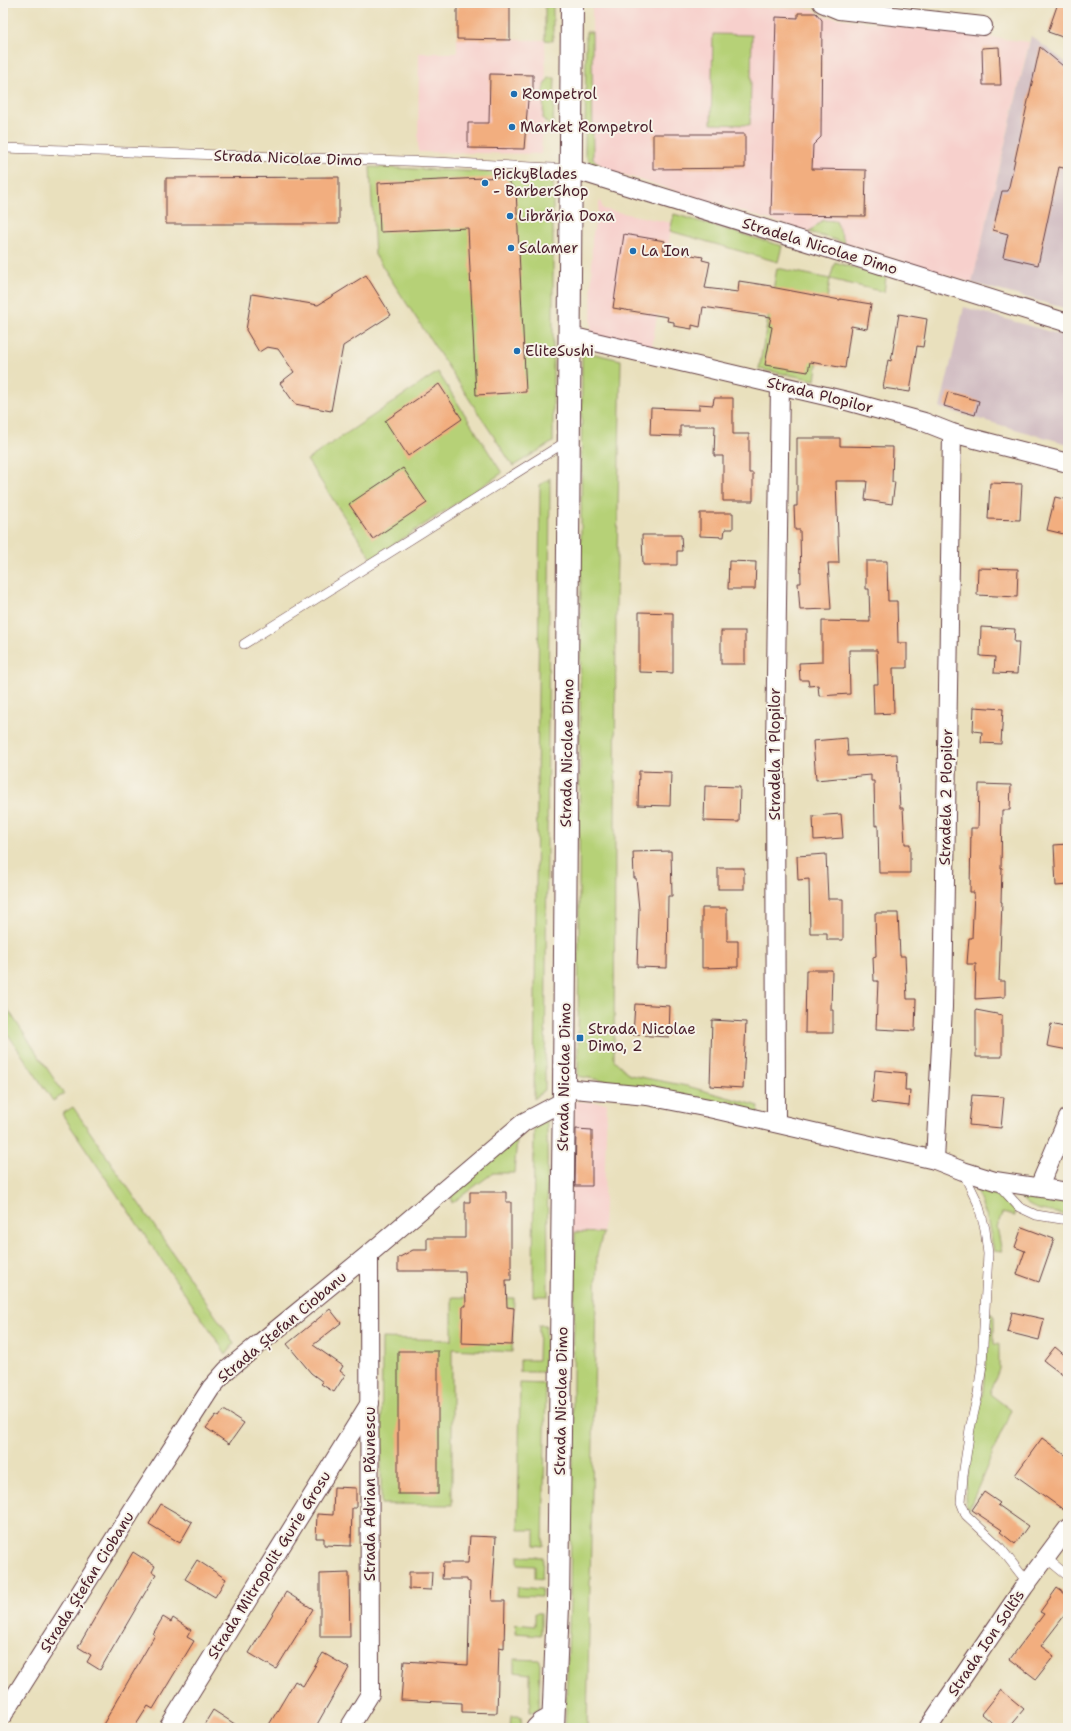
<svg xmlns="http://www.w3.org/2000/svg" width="1071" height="1731" font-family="'Shantell Sans',sans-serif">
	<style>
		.built { fill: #f7d0cc }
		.industrial { fill: #d2bec3 }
		.green { fill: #b6d177; stroke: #807851 }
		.building { fill: #f2ae7f }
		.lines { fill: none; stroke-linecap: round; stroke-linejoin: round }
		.lane-casing { stroke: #623c41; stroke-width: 10 }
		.street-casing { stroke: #623c41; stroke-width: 20 }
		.secondary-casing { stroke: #623c41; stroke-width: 24 }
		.lane { stroke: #fff; stroke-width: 9 }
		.street { stroke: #fff; stroke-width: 18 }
		.secondary { stroke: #fff; stroke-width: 22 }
		.poi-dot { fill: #1f6fb2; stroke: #f7f3e8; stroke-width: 1.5 }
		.labels { text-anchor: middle; stroke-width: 4; stroke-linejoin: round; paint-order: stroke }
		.poi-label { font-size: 15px; fill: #4a1f2b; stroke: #f7f3e8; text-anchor: start }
		.street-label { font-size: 15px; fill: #4a1f2b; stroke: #f7f3e8 }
	</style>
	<rect width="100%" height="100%" fill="#f7f3e8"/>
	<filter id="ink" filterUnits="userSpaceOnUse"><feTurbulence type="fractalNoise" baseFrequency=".025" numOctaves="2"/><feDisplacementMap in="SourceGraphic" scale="8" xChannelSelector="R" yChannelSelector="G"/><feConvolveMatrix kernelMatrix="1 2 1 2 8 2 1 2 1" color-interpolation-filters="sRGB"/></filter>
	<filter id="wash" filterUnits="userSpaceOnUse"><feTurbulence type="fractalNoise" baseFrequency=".012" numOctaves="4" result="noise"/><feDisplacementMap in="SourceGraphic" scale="16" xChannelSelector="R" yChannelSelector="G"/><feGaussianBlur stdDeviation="0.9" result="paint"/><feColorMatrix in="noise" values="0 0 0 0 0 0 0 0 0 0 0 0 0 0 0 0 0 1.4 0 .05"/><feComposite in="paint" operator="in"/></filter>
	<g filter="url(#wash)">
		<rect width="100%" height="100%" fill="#e9e0bd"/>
		<g class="built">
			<path d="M595 3 813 9 822 16 1029 42 972 283 845 243 836 221 823 220 809 232 605 169 593 159 592 6Z"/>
			<path d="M457 39 545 40 546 81 541 154 418 152 419 53H457Z"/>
			<path d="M600 200 603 209 672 223 652 347 591 336 592 238Z"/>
			<path d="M574 1101 607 1103 603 1233 570 1232Z"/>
		</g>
		<g class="industrial">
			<path d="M1031 36 1068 64V309L972 283Z"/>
			<path d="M964 307 1068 337V444L940 408Z"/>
		</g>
		<g class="green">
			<path d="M545 3H553V41L545 40Z"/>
			<path d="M586 32H592L593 159 605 169 602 171 589 161 585 154Z"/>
			<path d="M713 34 752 35 750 125 711 124Z"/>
			<path d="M549 78H555L553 125 550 126 543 119 544 85Z"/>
			<path d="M370 167 553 175V442L513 466 375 255Z"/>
			<path d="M674 214 782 246 778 262 670 231Z"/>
			<path d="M823 220 836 221 845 243 809 232Z"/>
			<path d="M835 262 886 278 884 292 830 279 815 380 759 369 777 268 830 279Z"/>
			<path d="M582 351 621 360 616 606 614 1060 630 1075 687 1086 759 1106 758 1114 685 1096 578 1076Z"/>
			<path d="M438 372 502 473 372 559 307 460Z"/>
			<path d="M550 478 545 1090 534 1099 540 485Z"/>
			<path d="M3 1002 64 1094 53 1101 3 1027Z"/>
			<path d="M73 1107 234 1343 226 1354 62 1114Z"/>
			<path d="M547 1117 548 1296H533L534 1126Z"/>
			<path d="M517 1140 514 1173H493L452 1203 451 1192Z"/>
			<path d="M972 1179 981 1181 1015 1210V1216L1002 1213 997 1227 1002 1252 994 1251 987 1218Z"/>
			<path d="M1020 1196 1068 1199V1215C1051 1211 1029 1212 1020 1196Z"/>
			<path d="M575 1232 603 1233 597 1255 587 1728H565L570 1603Z"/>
			<path d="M452 1297 514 1298 512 1352 452 1349V1505L381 1504 382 1338 452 1340Z"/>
			<path d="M989 1313 994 1315V1344H999V1369L990 1394 1011 1410 968 1511 965 1496 972 1441 983 1390Z"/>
			<path d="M539 1325H546L545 1372H520V1360H538Z"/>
			<path d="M520 1383 546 1384 543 1546 535 1545V1530H518Z"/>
			<path d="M518 1556 543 1557 542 1579 535 1578V1566L518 1565Z"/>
			<path d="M518 1587 542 1589 541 1597 517 1596Z"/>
			<path d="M535 1613H541V1635L515 1633 516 1624 535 1626Z"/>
			<path d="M514 1659 540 1660 539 1711 530 1712V1674L514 1672Z"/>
			<path d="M511 1716H521L522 1728H510Z"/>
		</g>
		<g id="blocks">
			<g class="building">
				<path d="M457 3H510V40L457 39Z"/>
				<path d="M1058 3H1068V39L1048 32Z"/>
				<path d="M798 13H816L822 20 821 137 813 145 812 169 866 170 865 216 771 215 776 17 798 18Z"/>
				<path d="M999 47 1001 85H983L982 48Z"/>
				<path d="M1040 47 1068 70V169L1059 167 1038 265 1003 257 1008 234 993 230 1002 191H1008Z"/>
				<path d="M490 74 533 75V100H528L524 149 468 148V123H489Z"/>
				<path d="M653 134H745V168L653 169Z"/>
				<path d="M339 177V224H166V178Z"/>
				<path d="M504 177 516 190 526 392 476 395 468 228 380 232 378 183Z"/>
				<path d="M624 234 665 241 663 250 703 257 702 260 710 262 705 288 738 292 739 281 771 286V287L840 300V299L871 304 867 329 851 326 845 368 810 362 808 372 765 365 772 327 769 326 771 317 703 307 700 327 692 325V329L674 326V322L667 321 668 317 613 308Z"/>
				<path d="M366 275 391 315 343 346 331 411 295 404 280 383 294 372 278 349 267 347 259 352 246 330 252 294 318 305Z"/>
				<path d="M899 314 927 319 923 347 917 346 910 392 883 388 888 360 891 361Z"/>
				<path d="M439 384 462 419 408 456 385 421Z"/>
				<path d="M948 392 979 401 975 415 944 406Z"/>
				<path d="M714 398H733V434H749V473H753V501H723V456H714L715 426H680V436L650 435 651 408 699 410V404L713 405Z"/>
				<path d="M797 438H840V446L893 447 892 482H895L892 504 865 500 867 481H836L839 563H828L831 609 800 610 798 583H801L800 530H795L794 506H797Z"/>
				<path d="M403 468 427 503 373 539 349 504Z"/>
				<path d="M990 483 1022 484 1020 520 988 519Z"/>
				<path d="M1055 497 1068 500V535L1047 530Z"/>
				<path d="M700 513H733V529H725L724 537 700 536Z"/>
				<path d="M642 535H681L682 551H677V565H643Z"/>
				<path d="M729 561 756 562 755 589H728Z"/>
				<path d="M866 561H887L888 601H897L898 643H907V668H893L894 713 874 714 873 684H878L877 650H849L850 694 819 696 818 685 809 686 808 680H800L799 663 822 662V621L870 622 869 589H866Z"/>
				<path d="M978 568 1018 569 1017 597 977 595Z"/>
				<path d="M639 612 673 613V673L639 672Z"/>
				<path d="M981 627 1015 629 1014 642H1019L1017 674 994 673 995 657 980 656Z"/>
				<rect x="721" y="631" width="24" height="33"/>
				<path d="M974 707 1003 709 1001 744 981 743 982 732 973 731Z"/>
				<path d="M847 738 848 756 897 754 900 808H903L905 844H910V873H879L878 825 875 826 874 781H871V775L816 780 813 741Z"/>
				<path d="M639 771 671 772 670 806 638 805Z"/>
				<path d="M979 784 1011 785 1010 810H1002L1001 868H1002L1001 902H1002L999 981H1005V997L975 999 976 964H967L969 938H972L974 892H970L971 828H978Z"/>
				<path d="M705 786 740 787 739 822 704 821Z"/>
				<path d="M841 814 843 838 814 840 813 816Z"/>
				<path d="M1068 844V885L1056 886 1054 845Z"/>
				<path d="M671 851 672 896H668L667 968 637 967 639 909 636 878H634L633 852Z"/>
				<path d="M826 854 828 899H843V940H827V933H810L809 879 798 880 797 856Z"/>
				<rect x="718" y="868" width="26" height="21"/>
				<path d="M702 908H727V941H738V967L702 968Z"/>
				<path d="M875 913H898L900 956H905L907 999H916L915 1031 876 1029 878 981H874L873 957 876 956Z"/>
				<path d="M806 970H832L831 1010H833V1033H805Z"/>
				<path d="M635 1004 670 1006 669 1037 633 1035Z"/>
				<path d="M976 1010 1002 1015V1057H976Z"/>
				<path d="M712 1020 746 1022 743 1088 710 1086Z"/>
				<path d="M1051 1024 1068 1028V1050L1047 1046Z"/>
				<path d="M875 1070 906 1073 905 1090H910L909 1106 872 1102Z"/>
				<path d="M972 1095 1004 1097 1001 1128 969 1125Z"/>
				<path d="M576 1129 592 1130V1186H575Z"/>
				<path d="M470 1192H506V1202H511V1280H506L507 1307 514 1308 512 1345 462 1343 463 1306H466L465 1271H398V1258L413 1250H427V1238H465V1202H470Z"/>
				<path d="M1022 1227 1054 1239 1039 1282 1017 1274 1025 1251 1015 1247Z"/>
				<path d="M330 1309 341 1323 313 1345 343 1366 340 1371 345 1375 334 1392 321 1384 323 1382 311 1373 287 1344Z"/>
				<path d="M1012 1312 1044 1319 1039 1340 1007 1332Z"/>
				<path d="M1055 1347 1068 1358V1379L1044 1361Z"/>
				<rect x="398" y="1351" width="40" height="143"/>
				<path d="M224 1410 244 1423 229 1444 206 1428 216 1415 219 1417Z"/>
				<path d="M1042 1438 1068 1457V1513L1015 1475Z"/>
				<path d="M334 1487 356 1488V1508H352L351 1546 324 1545V1538H316L317 1514 333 1515Z"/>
				<path d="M984 1492 1000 1503 998 1505 1028 1526 1015 1544 1000 1532 1002 1530 972 1510Z"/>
				<path d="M161 1504 192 1522 180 1543 149 1524Z"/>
				<path d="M470 1536 496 1537 492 1601H505L504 1648 499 1647 497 1713 462 1712V1703L401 1700 404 1661 468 1665 470 1582 467 1581V1579H442L443 1563H468Z"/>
				<path d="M133 1552 155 1566 152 1572 156 1574 100 1670 87 1662 91 1655 78 1647Z"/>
				<path d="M197 1560 226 1579 215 1597 185 1579Z"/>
				<path d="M409 1572H432L431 1590 409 1589Z"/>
				<path d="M349 1573 350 1637H320V1574Z"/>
				<path d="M1057 1588 1068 1596V1611L1041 1646 1054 1656 1036 1679 1010 1659 1044 1614 1040 1612Z"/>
				<path d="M286 1592 313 1609 276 1669 249 1653Z"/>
				<path d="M163 1617 171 1622 173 1618 191 1630 187 1637 194 1641 153 1709 148 1706 134 1728H101L155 1635 153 1634Z"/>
				<path d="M323 1653 349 1668 315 1728H267L295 1681 303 1686Z"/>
				<path d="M1001 1690 1024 1709 1008 1728H998L982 1714Z"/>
				<path d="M213 1710 241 1728H202Z"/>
			</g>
		</g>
	</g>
	<g filter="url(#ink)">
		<use href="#blocks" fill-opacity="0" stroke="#623c41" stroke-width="1"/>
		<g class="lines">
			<defs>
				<g id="lane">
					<path d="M3 148 436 162 571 169"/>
					<path d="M244 644 567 441"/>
					<path d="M963 1172 978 1203 985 1229 988 1254 982 1364 978 1394 970 1429 963 1476 961 1502 966 1515 999 1546 1027 1582"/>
					<path d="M997 1183 1019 1207 1036 1215 1068 1220"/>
					<path d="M1046 1558 1068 1576"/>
				</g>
				<g id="street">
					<path d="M822 3 839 10 983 26"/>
					<path d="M572 169 1068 323"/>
					<path d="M570 336 847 401 924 422 952 433 1068 463"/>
					<path d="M564 1088 647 1096 709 1108 935 1160 963 1171 995 1181 1068 1192"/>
					<path d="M776 1123 775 749 780 385"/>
					<path d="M935 1160 943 1007 952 433"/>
					<path d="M1039 1187 1068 1118"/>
					<path d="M3 1715 135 1506 211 1388 227 1370 369 1254 524 1122 564 1101"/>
					<path d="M168 1728 370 1403"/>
					<path d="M349 1728 370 1694 369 1254"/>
					<path d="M535 1728 541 1722 554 1715"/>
					<path d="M928 1728 1024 1587 1068 1528"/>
				</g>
				<path id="secondary" d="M553 1728 558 1606 564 1088 572 3"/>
			</defs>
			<use href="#lane" class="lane-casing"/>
			<use href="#street" class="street-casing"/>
			<use href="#secondary" class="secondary-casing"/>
			<use href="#lane" class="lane"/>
			<use href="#street" class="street"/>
			<use href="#secondary" class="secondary"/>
		</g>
	</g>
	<g class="poi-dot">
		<circle cx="514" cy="94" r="4"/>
		<circle cx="512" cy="127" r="4"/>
		<circle cx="485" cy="183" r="4"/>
		<circle cx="510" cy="216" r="4"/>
		<circle cx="511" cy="248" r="4"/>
		<circle cx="633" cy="251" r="4"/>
		<circle cx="517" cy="351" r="4"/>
		<rect x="576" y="1034" width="8" height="8" rx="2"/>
	</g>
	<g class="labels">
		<g class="poi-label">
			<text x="522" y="99">Rompetrol</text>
			<text x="520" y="132">Market Rompetrol</text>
			<text x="493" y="179">PickyBlades<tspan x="493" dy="17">- BarberShop</tspan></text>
			<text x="518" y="221">Librăria Doxa</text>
			<text x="519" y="253">Salamer</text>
			<text x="641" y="256">La Ion</text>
			<text x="525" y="356">EliteSushi</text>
			<text x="588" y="1034">Strada Nicolae<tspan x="588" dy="17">Dimo, 2</tspan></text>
		</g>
		<g class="street-label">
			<text transform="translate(288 158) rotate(2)" y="5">Strada Nicolae Dimo</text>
			<text transform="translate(820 246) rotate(17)" y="5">Stradela Nicolae Dimo</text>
			<text transform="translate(820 395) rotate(14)" y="5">Strada Plopilor</text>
			<text transform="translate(567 753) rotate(-89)" y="5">Strada Nicolae Dimo</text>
			<text transform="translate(775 754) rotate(-90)" y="5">Stradela 1 Plopilor</text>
			<text transform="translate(946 797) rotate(-89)" y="5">Stradela 2 Plopilor</text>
			<text transform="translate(564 1077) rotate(-89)" y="5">Strada Nicolae Dimo</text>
			<text transform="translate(282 1327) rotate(-40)" y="5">Strada Ștefan Ciobanu</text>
			<text transform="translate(561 1401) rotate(-89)" y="5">Strada Nicolae Dimo</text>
			<text transform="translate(370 1494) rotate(-90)" y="5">Strada Adrian Păunescu</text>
			<text transform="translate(269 1565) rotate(-58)" y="5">Strada Mitropolit Gurie Grosu</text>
			<text transform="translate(87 1582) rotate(-58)" y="5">Strada Ștefan Ciobanu</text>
			<text transform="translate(986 1643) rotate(-56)" y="5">Strada Ion Soltîs</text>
		</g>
	</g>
	<rect width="1071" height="1731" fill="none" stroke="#f7f3e8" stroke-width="16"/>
</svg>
